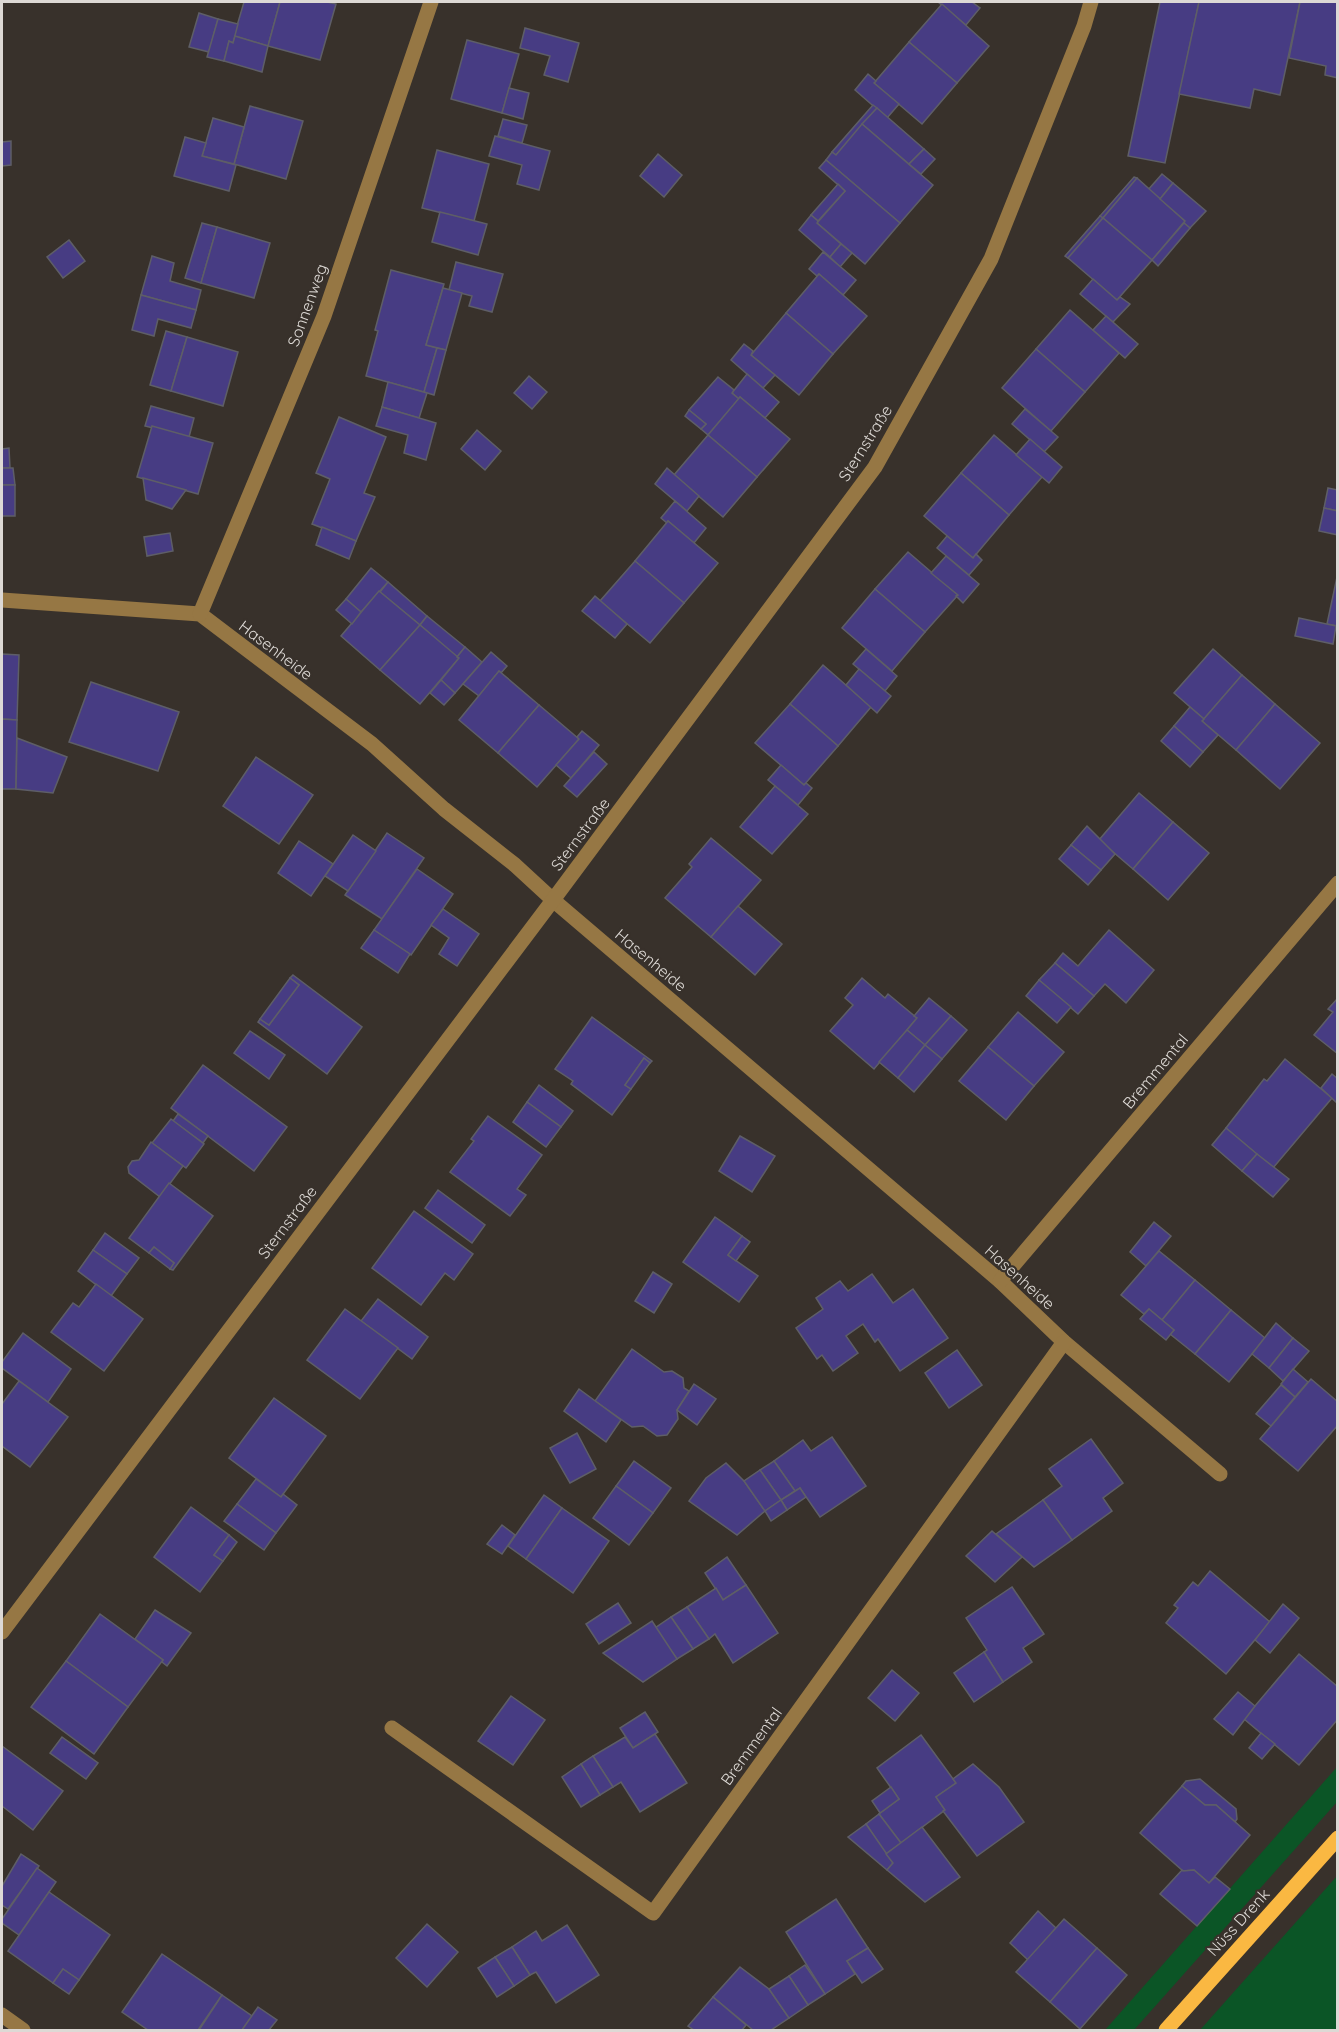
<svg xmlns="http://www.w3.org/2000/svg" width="1339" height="2032" font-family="Quicksand,sans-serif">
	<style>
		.green { fill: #0b5526 }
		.building { fill: #473c83; stroke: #5e5e67; stroke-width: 1.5 }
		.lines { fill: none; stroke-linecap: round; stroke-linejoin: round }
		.minor { stroke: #967744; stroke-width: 15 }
		.major { stroke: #fab842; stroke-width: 15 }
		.labels { text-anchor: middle; stroke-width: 4.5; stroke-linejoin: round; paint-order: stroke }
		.street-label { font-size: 16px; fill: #ddd9d5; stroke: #38312b }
	</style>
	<rect width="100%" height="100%" fill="#38312b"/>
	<g class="green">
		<path d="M1337 1767V1802L1134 2030H1105Z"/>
		<path d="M1337 1876V2030H1200Z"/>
	</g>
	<g class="building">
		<path d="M244 2H280L268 46 234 36Z"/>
		<path d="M280 2H327L336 4 320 60 268 46Z"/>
		<path d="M938 2H972L980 8 966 25Z"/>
		<path d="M1160 2H1199L1165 163 1128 156Z"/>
		<path d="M1199 2H1300L1280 95 1254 89 1250 108 1179 94Z"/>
		<path d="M1300 2H1338V78L1325 75 1326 66 1289 58Z"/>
		<path d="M942 4 989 46 957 83 909 42Z"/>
		<path d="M199 13 218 19 209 52 189 47Z"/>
		<path d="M218 19 238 24 233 43 229 41 224 61 207 57Z"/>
		<path d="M525 28 579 43 568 82 544 75 550 56 520 48Z"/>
		<path d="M235 36 268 46 262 72 224 61 229 41 233 43Z"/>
		<path d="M467 40 519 54 502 113 451 99Z"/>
		<path d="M909 42 957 83 922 124 874 83Z"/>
		<path d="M868 74 876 81 874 83 899 104 887 118 855 90Z"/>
		<path d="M509 88 529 93 523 119 502 113Z"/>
		<path d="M873 105 877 108 836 155 832 152Z"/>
		<path d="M250 106 303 121 286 179 234 164Z"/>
		<path d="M877 108 924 149 909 164 862 124Z"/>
		<path d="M213 118 244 127 234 164 202 156Z"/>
		<path d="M503 119 527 125 522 143 498 136Z"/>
		<path d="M862 124 933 185 900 223 826 160 832 152 836 155Z"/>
		<path d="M495 136 550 151 539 190 517 184 522 165 489 156Z"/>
		<path d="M185 137 206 143 202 156 236 165 229 191 174 176Z"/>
		<path d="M11 141V165L2 166V142Z"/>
		<path d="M924 149 935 159 921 174 909 164Z"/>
		<path d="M437 150 489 164 474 221 422 208Z"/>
		<path d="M658 154 682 175 664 197 640 176Z"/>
		<path d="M826 160 900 223 865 264 817 223 845 191 819 168Z"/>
		<path d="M1162 174 1173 183 1160 199 1148 190Z"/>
		<path d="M1134 177 1137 178 1103 218 1100 216Z"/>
		<path d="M1137 178 1185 221 1152 260 1103 218Z"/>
		<path d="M1173 183 1206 211 1190 228 1184 223 1185 221 1160 199Z"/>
		<path d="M838 184 845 191 818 221 811 215Z"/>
		<path d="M440 212 487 224 478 255 432 242Z"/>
		<path d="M811 215 818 221 817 223 841 244 830 257 799 230Z"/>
		<path d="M1100 216 1103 218 1068 258 1065 256Z"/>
		<path d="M1103 218 1152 260 1117 300 1068 258Z"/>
		<path d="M202 223 217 227 201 283 185 278Z"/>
		<path d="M1184 223 1190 228 1158 266 1152 260Z"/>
		<path d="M217 227 270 243 254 298 201 283Z"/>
		<path d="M69 240 85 261 63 278 47 257Z"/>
		<path d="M841 244 852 253 840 267 830 257Z"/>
		<path d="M823 252 856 280 843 295 819 274 817 276 809 269Z"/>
		<path d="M152 256 174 263 170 281 201 290 196 310 141 295Z"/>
		<path d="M456 262 503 274 492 312 469 306 472 296 449 290Z"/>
		<path d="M391 270 444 284 426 345 437 348 424 392 366 376 378 331 375 330Z"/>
		<path d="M819 274 867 316 833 354 786 313Z"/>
		<path d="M1093 279 1117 300 1120 297 1130 304 1113 322 1080 294Z"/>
		<path d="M443 288 462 293 446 350 426 345Z"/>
		<path d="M141 295 196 310 191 328 158 319 154 336 132 330Z"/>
		<path d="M1070 310 1119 353 1085 392 1036 349Z"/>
		<path d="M786 313 833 354 799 395 751 355Z"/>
		<path d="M1106 316 1138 344 1125 358 1093 330Z"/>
		<path d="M166 331 187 337 171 391 150 385Z"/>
		<path d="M187 337 238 352 223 406 171 391Z"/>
		<path d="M744 344 753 351 751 355 775 375 763 388 731 360Z"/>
		<path d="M437 348 446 350 434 395 424 392Z"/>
		<path d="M1036 349 1085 392 1051 431 1002 388Z"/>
		<path d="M747 374 779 402 765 418 740 397 739 399 732 393Z"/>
		<path d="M529 376 547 392 532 409 514 393Z"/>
		<path d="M718 377 734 390 732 393 739 399 708 435 701 429 706 424 689 410Z"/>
		<path d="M388 382 427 393 419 418 382 407Z"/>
		<path d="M740 397 790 439 757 477 708 435Z"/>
		<path d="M151 406 194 418 189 437 145 426Z"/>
		<path d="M382 407 436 423 426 460 404 453 408 435 376 426Z"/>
		<path d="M1025 409 1058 437 1044 452 1012 424Z"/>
		<path d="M689 410 706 424 701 429 685 416Z"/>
		<path d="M339 417 386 437 364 493 375 497 356 541 312 524 330 479 316 473Z"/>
		<path d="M152 426 213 443 198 494 137 477Z"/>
		<path d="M477 430 501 451 485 470 461 449Z"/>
		<path d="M708 435 757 477 723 517 674 475Z"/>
		<path d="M994 435 1042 477 1009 515 961 473Z"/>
		<path d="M1030 439 1062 467 1049 483 1016 455Z"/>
		<path d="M9 448 10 468H2V449Z"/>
		<path d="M2 468H13L15 485H2Z"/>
		<path d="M667 468 699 496 687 511 655 484Z"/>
		<path d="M961 473 1009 515 973 558 924 516Z"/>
		<path d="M143 478 186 490 172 509 146 500Z"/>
		<rect x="2" y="485" width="13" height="31"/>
		<path d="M1328 488 1338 490V511L1324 508Z"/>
		<path d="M675 501 706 528 694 543 668 521 667 523 661 518Z"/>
		<path d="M1324 508 1338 511V535L1319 531Z"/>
		<path d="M668 521 718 563 684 603 635 561Z"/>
		<path d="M322 527 356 541 349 559 316 545Z"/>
		<path d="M170 533 173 551 147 556 144 537Z"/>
		<path d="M947 536 973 558 976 554 982 560 969 575 937 548Z"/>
		<path d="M908 552 958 595 925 632 875 589Z"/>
		<path d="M946 556 979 584 963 603 956 596 958 595 931 573Z"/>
		<path d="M635 561 684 603 650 643 600 601Z"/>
		<path d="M371 568 388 582 361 612 346 599Z"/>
		<path d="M1337 577H1338V626L1327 624Z"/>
		<path d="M388 582 427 616 420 625 380 592Z"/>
		<path d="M875 589 925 632 892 671 842 628Z"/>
		<path d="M379 591 420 625 380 670 341 636Z"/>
		<path d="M595 596 627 624 615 638 582 611Z"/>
		<path d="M346 599 361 612 352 624 336 610Z"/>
		<path d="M427 616 465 647 457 657 420 625Z"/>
		<path d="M1299 618 1336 626 1333 644 1295 636Z"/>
		<path d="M420 625 459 658 420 704 380 670Z"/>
		<path d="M465 647 482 662 455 693 441 680 459 658 457 657Z"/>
		<path d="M866 649 897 676 885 691 853 664Z"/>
		<path d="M1213 649 1242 675 1204 719 1174 693Z"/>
		<path d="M491 652 507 666 501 673 499 671 479 696 463 684Z"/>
		<path d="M2 654 19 655 17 720 2 719Z"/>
		<path d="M823 665 871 707 838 746 790 704Z"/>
		<path d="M859 669 891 696 877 713 846 685Z"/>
		<path d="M499 671 539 705 498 753 459 720Z"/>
		<path d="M1242 675 1275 704 1236 750 1202 721Z"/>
		<path d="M441 680 455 693 444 705 430 693Z"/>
		<path d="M91 682 179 712 158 771 69 742Z"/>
		<path d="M790 704 838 746 804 785 755 743Z"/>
		<path d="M1275 704 1320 743 1280 789 1236 750Z"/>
		<path d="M539 705 579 739 537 787 498 753Z"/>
		<path d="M1190 707 1204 719 1202 721 1218 735 1203 752 1174 726Z"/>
		<path d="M2 719 17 720 16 789H2Z"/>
		<path d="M1174 726 1203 752 1190 767 1161 741Z"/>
		<path d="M582 731 599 745 571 778 556 765 579 739 577 737Z"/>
		<path d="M17 738 67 757 53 793 16 789Z"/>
		<path d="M594 752 607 764 577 797 564 786Z"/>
		<path d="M256 757 313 795 279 844 223 806Z"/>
		<path d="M781 765 804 785 806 783 812 788 798 805 768 780Z"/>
		<path d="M775 786 808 814 772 854 740 827Z"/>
		<path d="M1139 793 1173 822 1133 869 1099 840Z"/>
		<path d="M1173 822 1209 853 1168 900 1133 869Z"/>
		<path d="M1087 826 1115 854 1101 870 1071 845Z"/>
		<path d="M387 833 424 858 382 919 345 895Z"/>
		<path d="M353 835 376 851 348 891 325 876Z"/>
		<path d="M711 838 761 880 711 937 665 898 692 867 689 864Z"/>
		<path d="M299 841 333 864 311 896 278 873Z"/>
		<path d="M1071 845 1101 870 1088 885 1059 859Z"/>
		<path d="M417 869 453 894 411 955 374 930Z"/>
		<path d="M738 906 782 944 755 975 711 937Z"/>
		<path d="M443 909 479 934 457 966 439 954 449 938 431 925Z"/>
		<path d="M374 930 410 954 398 973 361 948Z"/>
		<path d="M1109 930 1154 970 1126 1003 1105 984 1094 996 1055 963 1063 953 1078 966Z"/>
		<path d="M1055 963 1094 996 1078 1014 1039 980Z"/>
		<path d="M293 975 362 1027 327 1074 258 1022 260 1019 269 1025 299 985 290 978Z"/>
		<path d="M290 978 299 985 269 1025 260 1019Z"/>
		<path d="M862 978 885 998 888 994 917 1018 874 1069 830 1031 853 1005 845 998Z"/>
		<path d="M1039 980 1071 1007 1057 1023 1026 996Z"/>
		<path d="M929 998 951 1016 925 1045 907 1030 917 1018 914 1016Z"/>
		<path d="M1338 998V1054L1314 1035 1333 1012 1328 1009Z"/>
		<path d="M1018 1012 1064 1052 1034 1086 988 1047Z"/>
		<path d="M951 1016 967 1030 942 1059 925 1045Z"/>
		<path d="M592 1017 652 1061 650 1063 644 1058 625 1085 631 1089 612 1115 571 1084 573 1081 555 1069Z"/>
		<path d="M907 1030 925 1045 898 1078 879 1062Z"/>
		<path d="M250 1031 285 1055 269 1079 234 1053Z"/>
		<path d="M925 1045 942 1059 914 1092 898 1078Z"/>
		<path d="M988 1047 1034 1086 1006 1120 959 1081Z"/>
		<path d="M644 1058 650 1063 631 1089 625 1085Z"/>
		<path d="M1285 1059 1332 1098 1273 1168 1226 1128 1264 1079 1267 1081Z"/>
		<path d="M203 1065 287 1127 254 1171 171 1108Z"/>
		<path d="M1332 1074 1338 1079V1104L1321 1088Z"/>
		<path d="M539 1085 573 1111 561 1127 527 1102Z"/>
		<path d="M527 1102 561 1127 546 1147 513 1122Z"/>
		<path d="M178 1114 208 1136 203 1143 173 1121Z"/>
		<path d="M488 1116 542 1155 517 1189 526 1195 510 1216 450 1172 474 1141 471 1139Z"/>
		<path d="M171 1119 204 1144 186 1168 152 1143Z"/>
		<path d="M1226 1128 1257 1154 1242 1171 1212 1145Z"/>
		<path d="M740 1136 775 1156 752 1192 719 1171Z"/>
		<path d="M151 1142 183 1166 160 1197 129 1173 128 1167 132 1161 139 1160Z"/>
		<path d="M1257 1154 1289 1179 1273 1197 1242 1171Z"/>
		<path d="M169 1183 213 1216 173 1270 170 1269 174 1263 154 1247 149 1253 129 1238Z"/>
		<path d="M438 1190 485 1225 472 1243 425 1208Z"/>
		<path d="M414 1211 473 1254 454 1280 445 1273 421 1305 372 1268Z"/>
		<path d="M715 1217 742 1236 728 1255 758 1276 739 1302 683 1262Z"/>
		<path d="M1154 1222 1171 1236 1146 1266 1130 1252Z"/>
		<path d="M105 1233 139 1258 127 1274 93 1250Z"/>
		<path d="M742 1236 750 1242 736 1261 728 1255Z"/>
		<path d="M154 1247 174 1263 170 1269 149 1253Z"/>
		<path d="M93 1250 127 1274 111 1296 78 1271Z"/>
		<path d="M1159 1251 1195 1280 1162 1320 1149 1309 1144 1314 1121 1295Z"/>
		<path d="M653 1272 672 1284 654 1313 635 1301Z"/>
		<path d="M872 1274 893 1303 913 1289 948 1338 900 1371 878 1339 875 1342 863 1324 846 1336 858 1353 833 1371 822 1355 817 1359 796 1328 823 1309 816 1298 840 1281 848 1291Z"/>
		<path d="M1195 1280 1231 1310 1195 1354 1170 1334 1174 1330 1162 1320Z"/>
		<path d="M96 1284 143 1319 104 1371 51 1332 73 1303 79 1307Z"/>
		<path d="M378 1299 428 1337 412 1359 361 1321Z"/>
		<path d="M345 1309 398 1348 360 1399 307 1360Z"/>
		<path d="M1149 1309 1174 1330 1166 1340 1140 1319Z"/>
		<path d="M1231 1310 1265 1338 1229 1382 1195 1354Z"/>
		<path d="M1276 1323 1293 1338 1269 1368 1252 1354Z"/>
		<path d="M23 1333 71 1369 48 1402 2 1368V1362Z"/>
		<path d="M1293 1338 1309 1351 1283 1381 1269 1368Z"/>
		<path d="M632 1349 664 1372 672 1371 683 1378 684 1388 689 1391 677 1410 678 1419 667 1435 657 1436 643 1426 632 1427 595 1401Z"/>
		<path d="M957 1350 982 1385 949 1408 925 1373Z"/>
		<path d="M1293 1369 1308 1382 1295 1397 1281 1384Z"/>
		<path d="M1311 1379 1338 1402V1425L1298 1471 1260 1439Z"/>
		<path d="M19 1381 68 1417 30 1467 2 1446V1404Z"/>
		<path d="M694 1384 716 1399 697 1425 677 1410Z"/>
		<path d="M1281 1385 1295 1397 1271 1426 1256 1414Z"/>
		<path d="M579 1389 621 1420 606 1442 564 1411Z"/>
		<path d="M274 1398 326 1436 281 1497 229 1458Z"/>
		<path d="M577 1433 596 1469 570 1483 550 1448Z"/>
		<path d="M832 1437 866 1486 820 1517 800 1488 795 1491 774 1461 803 1440 811 1451Z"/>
		<path d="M1091 1439 1123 1483 1103 1498 1112 1511 1072 1540 1043 1500 1062 1486 1049 1469Z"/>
		<path d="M634 1461 671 1488 653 1513 616 1486Z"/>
		<path d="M774 1461 795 1491 781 1500 760 1470Z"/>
		<path d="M726 1463 744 1481 765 1511 737 1535 689 1501 706 1478Z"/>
		<path d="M760 1470 781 1500 765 1511 744 1481Z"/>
		<path d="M256 1479 281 1497 283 1494 297 1505 276 1533 237 1504Z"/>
		<path d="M616 1486 653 1513 629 1545 593 1518Z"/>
		<path d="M800 1488 806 1497 787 1510 781 1500Z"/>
		<path d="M544 1495 562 1508 526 1559 508 1546Z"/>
		<path d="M781 1500 787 1510 771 1521 765 1511Z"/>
		<path d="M1043 1500 1072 1540 1034 1567 996 1534Z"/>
		<path d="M237 1504 276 1533 264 1550 224 1521Z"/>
		<path d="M191 1507 229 1535 214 1555 223 1561 200 1592 154 1557Z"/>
		<path d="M562 1508 609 1541 573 1593 526 1559Z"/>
		<path d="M502 1525 515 1535 502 1554 487 1544Z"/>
		<path d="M992 1531 1022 1557 995 1582 966 1556Z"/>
		<path d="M229 1535 237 1542 223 1561 214 1555Z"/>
		<path d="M727 1557 746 1585 723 1600 705 1573Z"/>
		<path d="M1210 1571 1270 1622 1226 1674 1166 1623 1178 1608 1174 1605 1193 1582 1198 1586Z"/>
		<path d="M746 1585 778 1633 733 1663 715 1634 709 1639 687 1607 716 1588 723 1600Z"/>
		<path d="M1012 1587 1044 1634 1023 1648 1032 1662 1003 1682 984 1652 987 1650 966 1618Z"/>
		<path d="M618 1603 631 1623 599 1644 586 1624Z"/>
		<path d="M1283 1604 1299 1618 1270 1653 1255 1640Z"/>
		<path d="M687 1607 709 1639 693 1649 671 1617Z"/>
		<path d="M155 1610 191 1633 167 1666 162 1662 163 1660 135 1639Z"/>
		<path d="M100 1614 163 1660 128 1707 66 1661Z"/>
		<path d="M671 1617 693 1649 677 1659 655 1628Z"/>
		<path d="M652 1621 677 1659 643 1682 603 1653Z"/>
		<path d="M984 1652 1003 1682 974 1702 954 1673Z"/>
		<path d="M1299 1654 1338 1687V1719L1299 1765 1244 1719Z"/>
		<path d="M66 1661 128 1707 94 1754 31 1707Z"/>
		<path d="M892 1670 919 1693 895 1721 868 1698Z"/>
		<path d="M1238 1692 1255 1706 1233 1735 1214 1719Z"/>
		<path d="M511 1696 545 1720 513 1765 478 1741Z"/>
		<path d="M645 1712 658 1732 633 1748 620 1728Z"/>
		<path d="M1261 1733 1275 1744 1262 1759 1249 1748Z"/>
		<path d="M655 1734 687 1783 640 1812 621 1782 613 1787 593 1756 625 1737 633 1748Z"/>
		<path d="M921 1735 956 1783 936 1797 945 1810 901 1843 879 1814 899 1799 877 1768Z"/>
		<path d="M62 1737 98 1763 86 1779 50 1753Z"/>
		<path d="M2 1746 63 1791 33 1830 2 1806Z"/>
		<path d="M593 1756 613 1787 600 1795 581 1764Z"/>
		<path d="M581 1764 600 1795 581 1807 562 1777Z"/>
		<path d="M973 1764 999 1787 1024 1822 977 1856 943 1811 945 1810 936 1797 956 1783 953 1779Z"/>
		<path d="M1200 1779 1236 1809 1237 1819 1235 1822 1216 1805H1205L1182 1786 1186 1781Z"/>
		<path d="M1182 1786 1205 1805H1216L1250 1835 1209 1883 1194 1870 1183 1871 1140 1833Z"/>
		<path d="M891 1787 899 1799 880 1813 872 1801Z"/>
		<path d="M879 1814 901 1843 886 1854 866 1824Z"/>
		<path d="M866 1824 893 1863 887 1870 848 1837Z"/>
		<path d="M922 1827 960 1877 925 1902 887 1870 893 1863 886 1854Z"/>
		<path d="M21 1854 39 1866 8 1909 2 1905V1886Z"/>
		<path d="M37 1868 56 1882 19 1935 2 1923V1919Z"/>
		<path d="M1182 1870 1183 1871 1194 1870 1209 1883 1215 1877 1230 1889 1197 1926 1160 1894Z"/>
		<path d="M49 1892 110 1935 79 1980 63 1969 53 1983 8 1951Z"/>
		<path d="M836 1899 868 1948 847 1961 855 1974 825 1994 786 1932Z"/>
		<path d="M1038 1911 1056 1928 1028 1960 1010 1943Z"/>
		<path d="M1064 1919 1097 1948 1050 2002 1016 1972Z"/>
		<path d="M427 1924 458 1952 427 1987 396 1958Z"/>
		<path d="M567 1925 599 1975 556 2003 536 1972 530 1975 512 1947 536 1931 542 1941Z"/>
		<path d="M512 1947 530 1975 514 1986 495 1957Z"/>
		<path d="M868 1948 883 1969 862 1983 847 1961Z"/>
		<path d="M1097 1948 1127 1975 1080 2029 1050 2002Z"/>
		<path d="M162 1954 222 1995 198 2030H148L122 2012Z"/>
		<path d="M495 1957 514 1986 497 1997 478 1968Z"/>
		<path d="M805 1965 825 1994 808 2005 789 1976Z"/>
		<path d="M740 1967 769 1989 789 2018 771 2030H753L713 1997Z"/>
		<path d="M63 1969 79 1980 69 1994 53 1983Z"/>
		<path d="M789 1976 808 2005 789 2018 769 1989Z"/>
		<path d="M222 1995 252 2016 242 2030H199Z"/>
		<path d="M713 1997 746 2025 742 2030H694L688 2026Z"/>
		<path d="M258 2007 277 2020 269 2030H242Z"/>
	</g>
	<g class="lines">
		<g class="minor">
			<path d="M2 600 200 614 372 744 444 809 515 865 553 900 1000 1281 1064 1342 1220 1474"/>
			<path d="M200 614 324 316 431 2"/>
			<path d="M1000 1281 1338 883"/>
			<path d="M2 1632 553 900 875 467 991 259 1084 26 1091 2"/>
			<path d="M392 1728 653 1913 1064 1342"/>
			<path d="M2 2015 23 2030"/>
		</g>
		<path class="major" d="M1166 2030 1338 1838"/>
	</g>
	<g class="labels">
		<g class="street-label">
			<text transform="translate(307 305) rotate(-70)" y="6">Sonnenweg</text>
			<text transform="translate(865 443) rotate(-58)" y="6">Sternstraße</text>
			<text transform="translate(276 650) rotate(37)" y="6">Hasenheide</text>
			<text transform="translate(580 834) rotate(-53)" y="6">Sternstraße</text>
			<text transform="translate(651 960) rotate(40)" y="6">Hasenheide</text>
			<text transform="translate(1155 1071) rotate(-50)" y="6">Bremmental</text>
			<text transform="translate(287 1222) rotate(-53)" y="6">Sternstraße</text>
			<text transform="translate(1020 1277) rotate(42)" y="6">Hasenheide</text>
			<text transform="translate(751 1746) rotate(-54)" y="6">Bremmental</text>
			<text transform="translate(1238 1922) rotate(-48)" y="6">Nüss Drenk</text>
		</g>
	</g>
	<rect width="1339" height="2032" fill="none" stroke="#ddd9d5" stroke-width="6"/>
</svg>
